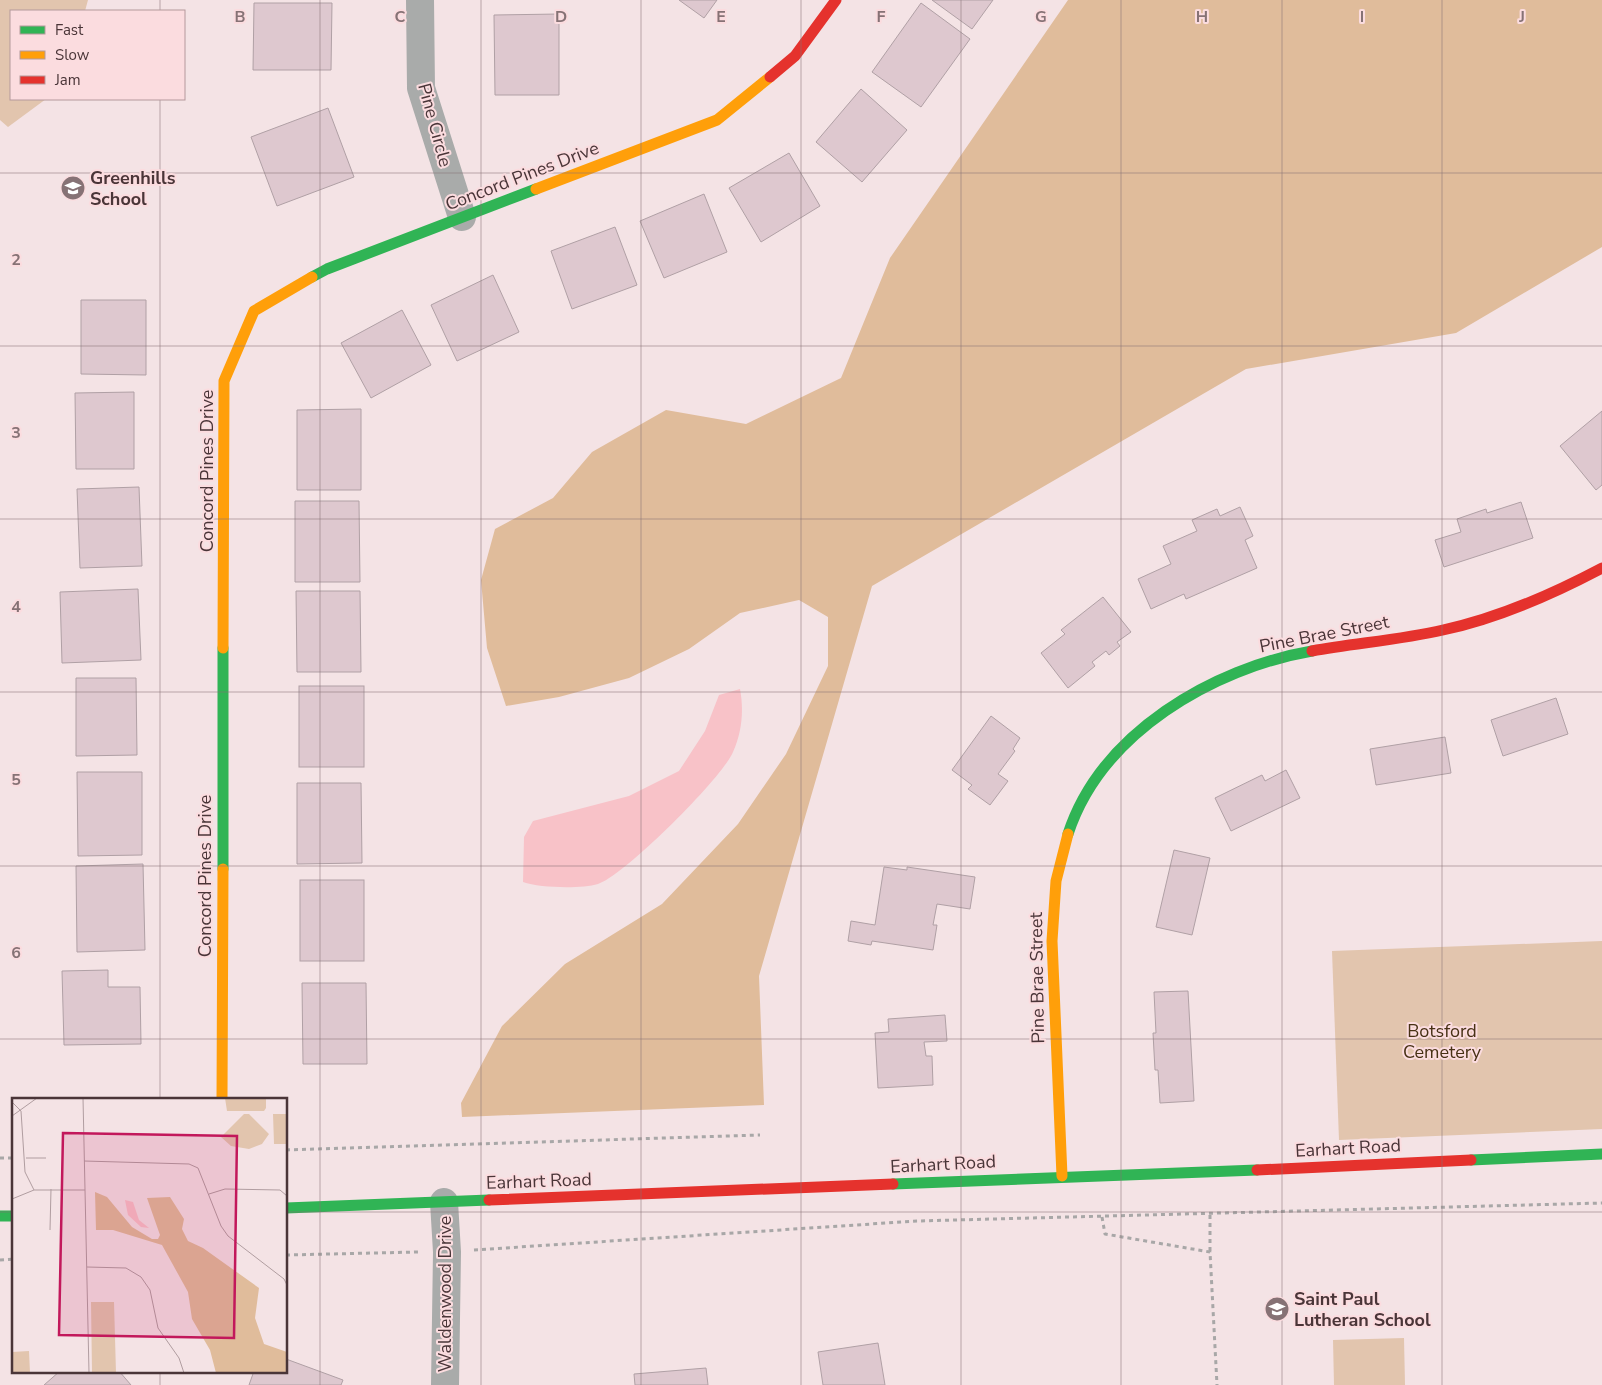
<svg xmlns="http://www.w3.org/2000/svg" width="1602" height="1385" font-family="'Nunito Sans',sans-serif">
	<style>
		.green { fill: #e2c5ae }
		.forest { fill: #e0bc9b }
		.water { fill: #f8c2c8 }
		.building { fill: #dec8cf; stroke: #b0a0a5 }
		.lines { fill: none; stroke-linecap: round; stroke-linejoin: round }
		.path { stroke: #a8a7a7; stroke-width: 3; stroke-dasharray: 4 4; stroke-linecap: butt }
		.street { stroke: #a9abaa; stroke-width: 28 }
		.fast { stroke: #30b455; stroke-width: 11 }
		.slow { stroke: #ff9f0a; stroke-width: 11 }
		.jam { stroke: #e5322d; stroke-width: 11 }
		.grid { fill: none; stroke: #867275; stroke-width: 1; stroke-opacity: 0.55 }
		.labels { text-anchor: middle; stroke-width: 4; stroke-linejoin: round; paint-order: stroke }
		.street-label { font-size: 18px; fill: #4a3538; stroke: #fbdcdf }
		.poi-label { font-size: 18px; font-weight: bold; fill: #4a3538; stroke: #fbdcdf; text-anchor: start }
		.park-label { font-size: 18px; fill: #473115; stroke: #fbdcdf }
		.inset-road { fill: none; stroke: #b09da0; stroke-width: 1 }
		.view { fill: #c2185b; fill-opacity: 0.15; stroke: #c2185b; stroke-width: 2.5 }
		.inset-edge { fill: none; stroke: #4a3538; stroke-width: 2.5 }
		.grid-label { font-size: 16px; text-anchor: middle; font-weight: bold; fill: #867275; stroke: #fbdcdf; stroke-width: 4; stroke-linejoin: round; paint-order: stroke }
	</style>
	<rect width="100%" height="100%" fill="#f4e3e5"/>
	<g class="green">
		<path d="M0 0H88L85 11H11V99H46L8 127 0 120Z"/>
		<path d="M1602 941V1129L1339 1140 1332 951Z"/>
		<path d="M1404 1338 1405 1385H1334L1333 1340Z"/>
	</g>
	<path class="forest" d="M1068 0H1602V247L1456 333 1246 369 872 586 759 976 764 1105 462 1117 461 1103 502 1026 565 964 662 904 738 824 786 754 828 666V617L799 600 740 613 689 649 629 678 559 697 506 706 487 648 481 580 495 529 553 498 592 452 666 410 746 424 841 378 890 258Z"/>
	<path class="water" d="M740 689C744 710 742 732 733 752 723 777 624 876 598 884 581 889 540 888 523 882L524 837 533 821 629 796 679 771 705 731 719 695Z"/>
	<g class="building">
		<path d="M679 0H717L704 18Z"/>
		<path d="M932 0H993L972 29Z"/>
		<path d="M254 3H332L331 70H253Z"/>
		<path d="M921 3 970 39 921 107 872 72Z"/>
		<path d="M559 14V95H495L494 15Z"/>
		<path d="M861 89 907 130 862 182 816 142Z"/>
		<path d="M328 108 354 177 277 206 251 137Z"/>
		<path d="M789 153 820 206 761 242 729 188Z"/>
		<path d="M704 194 727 252 664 278 640 221Z"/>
		<path d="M615 227 637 285 572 309 551 251Z"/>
		<path d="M493 275 519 332 457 361 431 305Z"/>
		<path d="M81 300H146V375L81 374Z"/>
		<path d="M402 310 431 365 371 398 341 343Z"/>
		<path d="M134 392V469H76L75 393Z"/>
		<path d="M361 409V490H297V410Z"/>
		<path d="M1602 411V485L1596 490 1560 446Z"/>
		<path d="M139 487 142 566 80 568 77 489Z"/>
		<path d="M295 501H359L360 582H295Z"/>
		<path d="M1521 502 1533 538 1444 567 1435 540 1461 532 1457 519 1486 509 1487 513Z"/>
		<path d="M1240 507 1253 536 1245 540 1257 568 1186 599 1184 594 1151 609 1138 579 1171 564 1163 546 1197 531 1192 520 1217 509 1220 516Z"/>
		<path d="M138 589 141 660 62 663 60 592Z"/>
		<path d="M296 591H360L361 672H297Z"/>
		<path d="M1103 597 1131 632 1117 642 1120 646 1109 655 1106 651 1092 662 1095 666 1068 688 1041 653 1065 634 1061 630Z"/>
		<path d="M76 678H136L137 755 76 756Z"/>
		<rect x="299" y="686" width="65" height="81"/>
		<path d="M1556 698 1568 734 1503 756 1491 720Z"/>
		<path d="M991 716 1020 738 1013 749 1015 751 998 774 1008 781 990 805 968 789 972 785 952 770Z"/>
		<path d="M1445 737 1451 773 1376 785 1370 749Z"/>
		<path d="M1286 770 1300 798 1231 831 1215 798 1262 775 1265 781Z"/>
		<path d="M77 772H142V855L78 856Z"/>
		<path d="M297 783H361L362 863 297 864Z"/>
		<path d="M1174 850 1210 858 1192 935 1156 927Z"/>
		<path d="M143 864 145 950 77 952 76 866Z"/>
		<path d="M884 867 907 870V867L975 877 970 909 937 904 933 925H937L933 950 872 941 871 945 848 941 851 921 875 925Z"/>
		<rect x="300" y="880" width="64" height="81"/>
		<path d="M108 970V987H140L141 1044 64 1045 62 971Z"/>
		<path d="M302 983H366L367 1064H303Z"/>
		<path d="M1188 991 1194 1101 1160 1103 1158 1070H1155L1153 1033H1156L1154 992Z"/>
		<path d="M945 1015 947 1041 924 1042 926 1056H932L933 1085 878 1088 875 1033 889 1032 888 1019Z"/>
		<path d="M878 1343 885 1385H823L818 1352Z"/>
		<path d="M286 1359 343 1380 341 1385H249L254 1371H286Z"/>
		<path d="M706 1368 708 1385H635L634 1374Z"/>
		<path d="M60 1371H119L131 1385H44Z"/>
	</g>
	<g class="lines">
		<g class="path">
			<path d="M286 1150 760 1135"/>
			<path d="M0 1158H14"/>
			<path d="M1210 1215V1252"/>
			<path d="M1102 1217 1105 1234 1210 1252 1217 1385"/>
			<path d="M474 1250 917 1221 1602 1203"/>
			<path d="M286 1255 418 1252"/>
			<path d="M0 1260 14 1259"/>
		</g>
		<g class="street">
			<path d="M420 0 421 88 462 217"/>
			<path d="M444 1202 447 1252 445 1385"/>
		</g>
		<g class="fast">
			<path d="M312 277 327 269 536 189"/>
			<path d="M1068 834C1101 733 1213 668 1312 651"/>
			<path d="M223 869V648"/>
			<path d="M1471 1160 1602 1154"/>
			<path d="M893 1184 1257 1170"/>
			<path d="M286 1208 489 1200"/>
			<path d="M0 1216H14"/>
		</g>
		<g class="slow">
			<path d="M536 189 717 120 770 77"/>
			<path d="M223 648 224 381 254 311 312 277"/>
			<path d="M222 1099 223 869"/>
			<path d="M1062 1176 1052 941 1056 881 1068 834"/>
		</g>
		<g class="jam">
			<path d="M770 77 795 56 836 0"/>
			<path d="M1312 651C1356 643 1400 640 1443 630 1499 618 1551 595 1602 568"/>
			<path d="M1257 1170 1471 1160"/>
			<path d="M489 1200 893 1184"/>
		</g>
	</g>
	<path class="grid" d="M160 0V11M320 0V1385M481 0V1385M641 0V1385M801 0V1385M961 0V1385M1121 0V1385M1282 0V1385M1442 0V1385M160 99V1099M0 173H1602M0 346H1602M0 519H1602M0 692H1602M0 866H1602M0 1039H1602M0 1212H14M286 1212H1602M160 1371V1385"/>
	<defs>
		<symbol id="school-disc" viewBox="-11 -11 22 22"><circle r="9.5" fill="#867275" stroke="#fbdcdf"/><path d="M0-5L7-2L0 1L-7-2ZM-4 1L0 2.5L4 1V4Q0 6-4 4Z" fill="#fff"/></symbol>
	</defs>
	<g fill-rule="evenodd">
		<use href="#school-disc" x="59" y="174" width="28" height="28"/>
		<use href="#school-disc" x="1263" y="1295" width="28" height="28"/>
	</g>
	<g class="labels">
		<g class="street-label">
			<text transform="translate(435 125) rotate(75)" y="6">Pine Circle</text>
			<text transform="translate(522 176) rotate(-21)" y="6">Concord Pines Drive</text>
			<text transform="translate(207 471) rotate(-90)" y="6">Concord Pines Drive</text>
			<text transform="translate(1324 634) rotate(-11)" y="6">Pine Brae Street</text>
			<text transform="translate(205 876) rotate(-90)" y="6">Concord Pines Drive</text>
			<text transform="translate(1037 978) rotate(-91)" y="6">Pine Brae Street</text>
			<text transform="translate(1348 1148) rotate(-3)" y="6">Earhart Road</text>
			<text transform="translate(943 1164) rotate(-3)" y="6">Earhart Road</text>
			<text transform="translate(539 1181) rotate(-2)" y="6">Earhart Road</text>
			<text transform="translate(445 1294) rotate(-90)" y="6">Waldenwood Drive</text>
		</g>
		<g class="poi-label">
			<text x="90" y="184">Greenhills<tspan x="90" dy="21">School</tspan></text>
			<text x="1294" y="1305">Saint Paul<tspan x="1294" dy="21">Lutheran School</tspan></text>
		</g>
		<g class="park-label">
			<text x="1442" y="1037">Botsford<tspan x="1442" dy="21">Cemetery</tspan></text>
		</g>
	</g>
	<g transform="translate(12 1098)">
		<rect width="275" height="275" fill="#f4e3e5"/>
		<path d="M213 0H254V10L252 13H215ZM232 16H237L257 36 250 46 237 51 219 48 209 39ZM261 16H275V46H262ZM79 204H102L104 275H80ZM17 253 18 275H0V254Z" fill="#e2c5ae"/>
		<path d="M83 94 95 99 120 129 140 141H146L148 137 135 100 158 99 172 121 170 131 176 143 191 150 247 190 243 220 252 246 275 254V275H204L198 252 180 221 176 194 150 147 101 132H84Z" fill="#e0bc9b"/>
		<path d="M113 102 121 104 127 122 137 130 129 129 116 117Z" fill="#f8c2c8"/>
		<path class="inset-road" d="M71 0 77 275M0 4 9 13 13 74 22 92M0 18 25 0M14 60H34M72 63 177 66 186 70 209 128 216 138 272 181 275 187M197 96 213 91 268 92 275 98M0 101 22 92H73M38 132 39 91M75 169 114 170 129 179 138 192 146 230 167 260 172 275"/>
		<path class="view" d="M51 35 225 38 222 240 47 237Z"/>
		<rect width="275" height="275" class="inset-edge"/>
	</g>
	<g class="grid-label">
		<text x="240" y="22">B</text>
		<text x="400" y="22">C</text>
		<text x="561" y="22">D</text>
		<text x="721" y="22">E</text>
		<text x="881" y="22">F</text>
		<text x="1041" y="22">G</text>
		<text x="1202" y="22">H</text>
		<text x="1362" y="22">I</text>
		<text x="1522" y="22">J</text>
		<text x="16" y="265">2</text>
		<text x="16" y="438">3</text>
		<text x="16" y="612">4</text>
		<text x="16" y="785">5</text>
		<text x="16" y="958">6</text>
	</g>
	<rect x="10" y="10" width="175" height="90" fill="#fbdcdf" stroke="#b4999c"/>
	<rect x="20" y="26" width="25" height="8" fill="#30b455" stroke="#b4999c"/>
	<text x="55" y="35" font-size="15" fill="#4a3538">Fast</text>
	<rect x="20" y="51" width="25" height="8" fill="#ff9f0a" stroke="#b4999c"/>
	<text x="55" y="60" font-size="15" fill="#4a3538">Slow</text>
	<rect x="20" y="76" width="25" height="8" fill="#e5322d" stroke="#b4999c"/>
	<text x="55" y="85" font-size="15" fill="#4a3538">Jam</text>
</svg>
